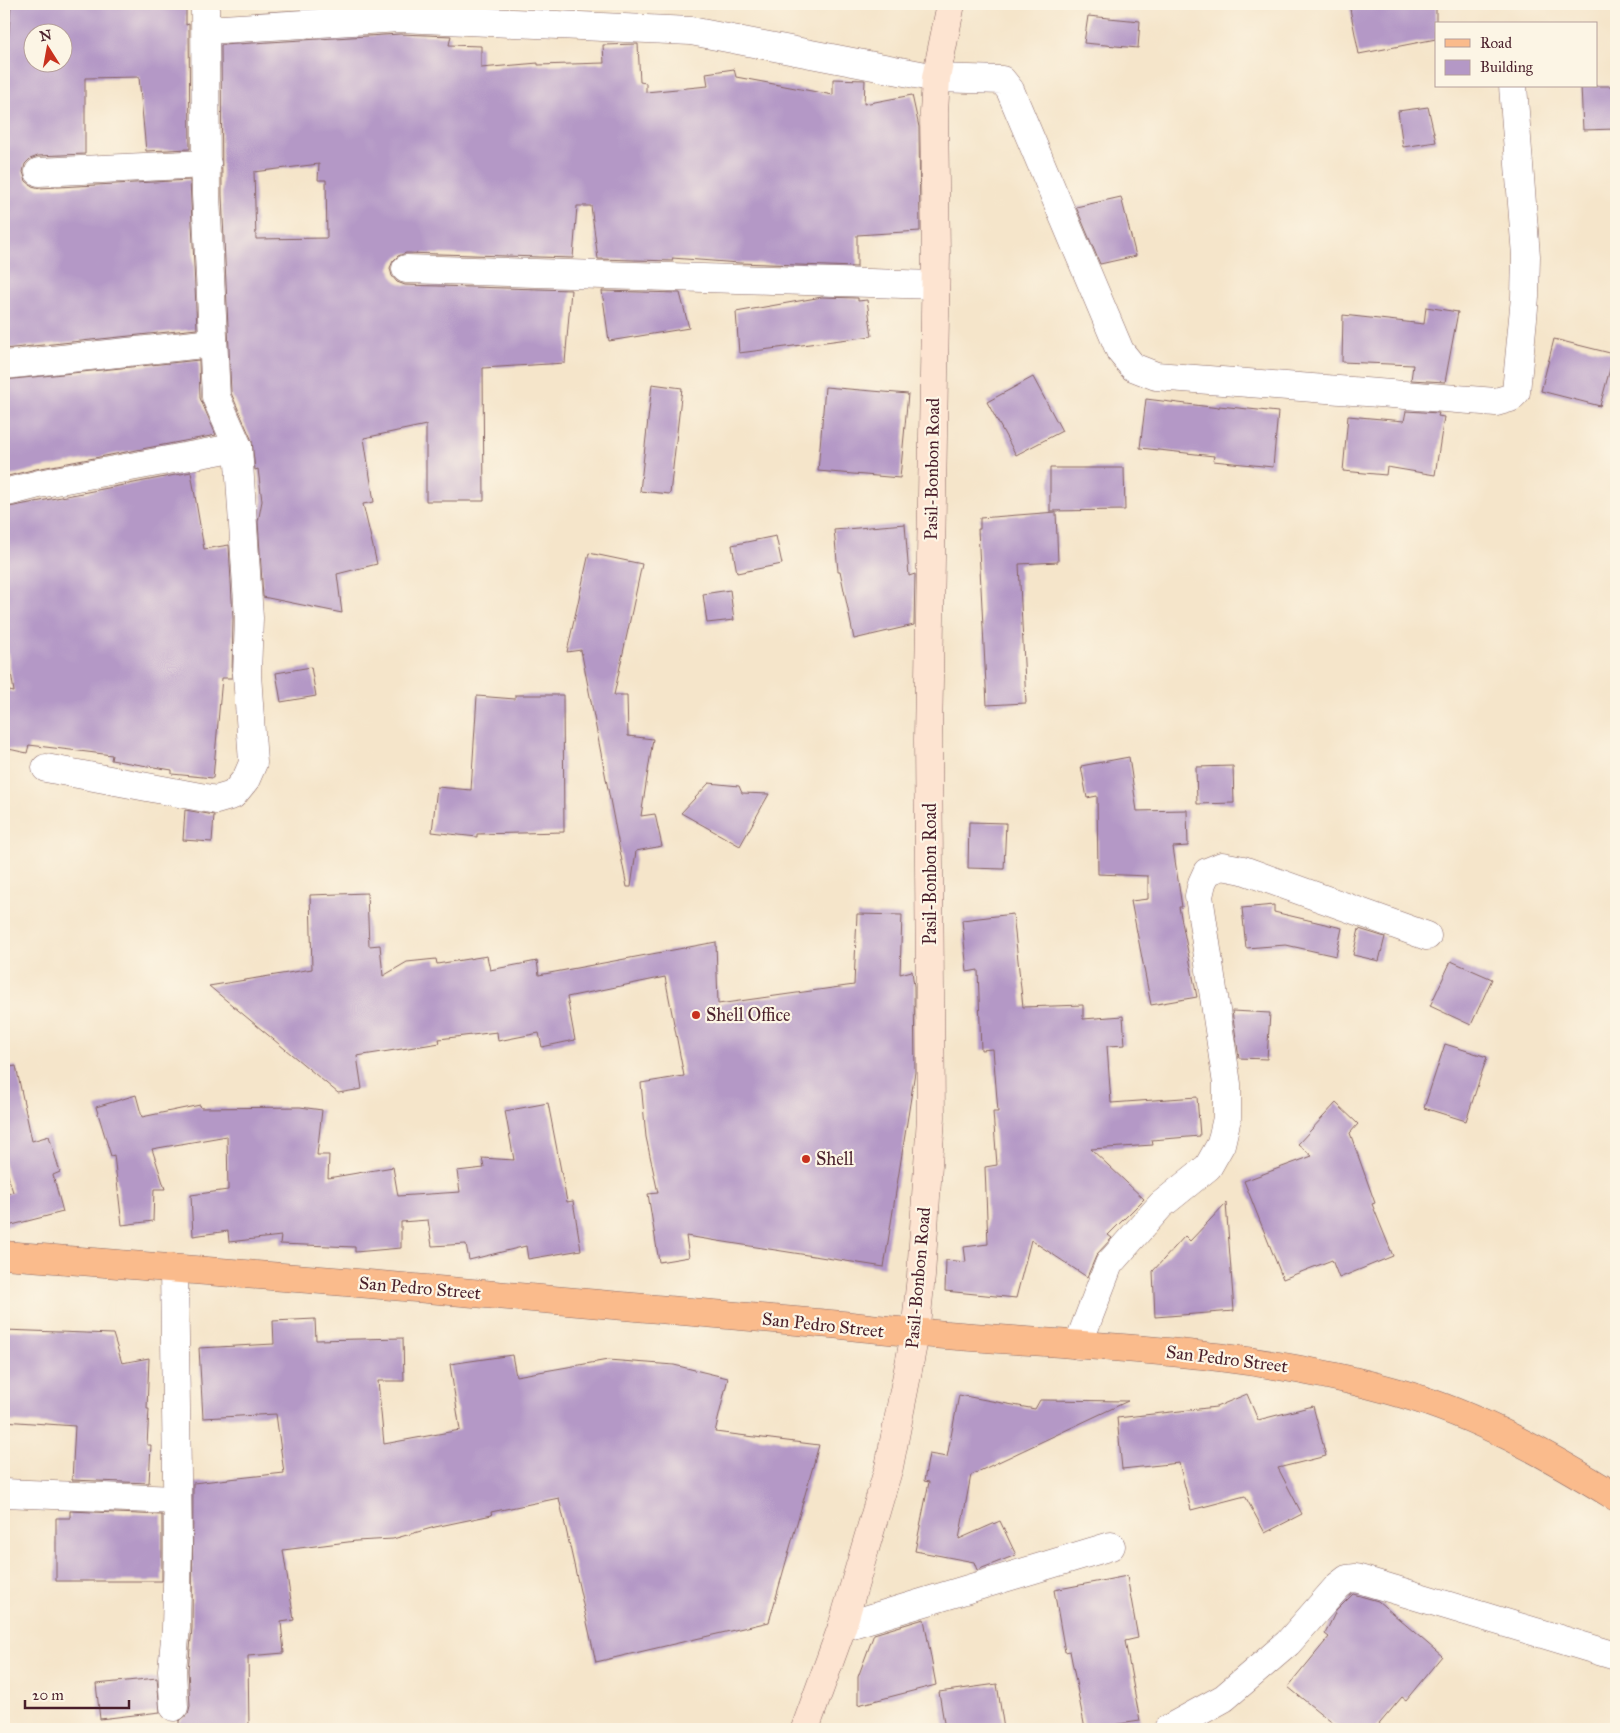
<svg xmlns="http://www.w3.org/2000/svg" width="1620" height="1733" font-family="'IM FELL Great Primer',serif">
	<style>
		.building { fill: #b498c6; fill-rule: evenodd }
		.lines { fill: none; stroke-linecap: round; stroke-linejoin: round }
		.street-casing { stroke: #866463; stroke-width: 29 }
		.secondary-casing { stroke: #866463; stroke-width: 29 }
		.primary-casing { stroke: #866463; stroke-width: 29 }
		.street { stroke: #fff; stroke-width: 28 }
		.secondary { stroke: #fde4d1; stroke-width: 28 }
		.primary { stroke: #fabb8c; stroke-width: 28 }
		.poi-dot { fill: #c8321e; stroke: #fcf5e5; stroke-width: 2 }
		.labels { text-anchor: middle; stroke-width: 4.5; stroke-linejoin: round; paint-order: stroke }
		.street-label { font-size: 18px; fill: #4a1f2b; stroke: #fcf5e5 }
		.poi-label { font-size: 18px; fill: #4a1f2b; stroke: #fcf5e5; text-anchor: start }
	</style>
	<rect width="100%" height="100%" fill="#fcf5e5"/>
	<filter id="ink" filterUnits="userSpaceOnUse"><feTurbulence type="fractalNoise" baseFrequency=".02" numOctaves="2"/><feDisplacementMap in="SourceGraphic" scale="10" xChannelSelector="R" yChannelSelector="G"/><feConvolveMatrix kernelMatrix="1 2 1 2 8 2 1 2 1" color-interpolation-filters="sRGB"/></filter>
	<filter id="wash" filterUnits="userSpaceOnUse"><feTurbulence type="fractalNoise" baseFrequency=".0096" numOctaves="4" result="noise"/><feDisplacementMap in="SourceGraphic" scale="20" xChannelSelector="R" yChannelSelector="G"/><feGaussianBlur stdDeviation="1.12" result="paint"/><feColorMatrix in="noise" values="0 0 0 0 0 0 0 0 0 0 0 0 0 0 0 0 0 1.4 0 .05"/><feComposite in="paint" operator="in"/></filter>
	<g filter="url(#wash)">
		<rect width="100%" height="100%" fill="#f5e5ca"/>
		<g id="blocks">
			<g class="building">
				<path d="M11 4H186V25L189 24 190 149 146 151 139 77 85 78V154L38 156 30 159 25 164 23 172 26 181 32 186 40 188 190 180 197 329 4 349V241H7L4 207V97ZM32 32H62V62H32Z"/>
				<path d="M334 4H377L334 6Z"/>
				<path d="M1349 4H1436V39L1359 54Z"/>
				<path d="M1088 16 1140 21 1138 48 1084 43Z"/>
				<path d="M400 34 451 36 449 45 481 46V68L538 63V65L604 63 603 45 638 44 640 82 646 83V92L708 86 706 73 734 69 736 77 833 95V79L865 80 864 104 912 95 919 127 920 231 857 235V267L739 263 672 258 673 261 598 259 591 206H577L573 258 406 253 398 256 393 261 390 268 392 276 397 282 405 285 571 290 565 363 483 368 484 501H426V425L364 438 374 502 363 504 377 564 337 574 342 613 263 597 258 522 262 501 258 469 255 470 252 441 231 393 222 195 221 45ZM319 164 318 180H326L327 238 256 239 254 172Z"/>
				<path d="M1581 86H1616V129L1583 130Z"/>
				<path d="M1428 107 1436 142 1403 147 1398 111Z"/>
				<path d="M1121 197 1136 256 1100 264 1076 207Z"/>
				<path d="M602 291 680 293 689 328 609 341Z"/>
				<path d="M822 297 858 298V301L867 300 872 336 739 353 736 312Z"/>
				<path d="M1426 307 1458 312 1445 382 1411 380 1413 365 1342 362 1343 315 1424 324Z"/>
				<path d="M1554 339 1614 354 1600 406 1541 391Z"/>
				<path d="M199 360 200 398 216 435 36 469 4 477V380Z"/>
				<path d="M1033 377 1062 431 1016 455 987 402Z"/>
				<path d="M652 384 682 388 670 494 640 491Z"/>
				<path d="M825 387 908 394 900 478 818 471Z"/>
				<path d="M1146 399 1219 408V406L1278 412 1273 467 1213 461 1214 456 1140 448Z"/>
				<path d="M1406 411 1439 413 1438 416 1444 417 1435 475 1387 467 1386 475 1343 471 1348 416 1404 421Z"/>
				<path d="M1050 468H1124L1125 510 1050 511Z"/>
				<path d="M191 472 204 549 229 545 233 618 232 678H222L213 778 172 774V770L111 760 112 755 29 745 27 753 4 748V690L14 692 4 628V508Z"/>
				<path d="M1056 512 1058 562 1019 564 1026 703 987 705 978 529H980V518Z"/>
				<path d="M905 524 909 576 915 574 914 625 854 639 840 571H838L834 530Z"/>
				<path d="M776 536 782 564 737 573 732 545Z"/>
				<path d="M589 553 642 564 614 695H627L628 736 653 739 641 816 655 814 662 846 636 851 631 887H627L581 650 567 652Z"/>
				<path d="M730 590 734 620 707 623 703 594Z"/>
				<path d="M311 667 316 696 281 702 276 673Z"/>
				<path d="M515 695H563L564 832 477 834V837L432 832 437 787 471 790 477 696 515 699Z"/>
				<path d="M1129 757 1137 811 1187 810 1188 846 1173 847 1182 907H1179L1197 997 1151 1005 1131 901 1148 899V876L1098 874 1097 796 1087 798 1081 766Z"/>
				<path d="M1233 766 1234 803 1197 804 1196 767Z"/>
				<path d="M709 783 739 786 742 793 769 794 740 846 681 813Z"/>
				<path d="M185 810 214 815 212 842 183 840Z"/>
				<path d="M969 822 1006 823 1004 869 968 868Z"/>
				<path d="M367 893 369 946 380 945 383 976 407 962 436 959 437 964 487 956 490 970 537 961 539 975 716 942 718 1004 854 985 857 914 902 915 900 974 912 971 914 986 915 1072 884 1267 686 1236 689 1257 659 1262 648 1194 658 1193 646 1137 641 1083 684 1076 665 977 567 997 575 1040 542 1047 539 1033 498 1041 497 1032 439 1039 440 1043 357 1056 362 1089 338 1093 209 986 312 969 310 895Z"/>
				<path d="M1274 905V912L1342 928 1336 956 1286 945 1246 948 1242 908Z"/>
				<path d="M1013 914 1023 1007 1083 1005V1019L1123 1016 1125 1045 1107 1046 1111 1103 1197 1097 1200 1136 1152 1140 1153 1145 1091 1149 1144 1199 1108 1235 1112 1238 1097 1254 1087 1277 1031 1240 1016 1298 945 1291 946 1260 966 1262 964 1247 988 1244 985 1167 997 1165 993 1112H998L993 1049 981 1050 978 970 967 972 962 920Z"/>
				<path d="M1359 929 1385 937 1379 961 1353 955Z"/>
				<path d="M1451 961 1492 979 1471 1025 1430 1006Z"/>
				<path d="M1232 1011 1270 1013 1267 1059 1239 1058Z"/>
				<path d="M1445 1044 1487 1057 1466 1121 1424 1108Z"/>
				<path d="M16 1066 32 1141 49 1136 60 1172 53 1175 63 1212 4 1227V1195L13 1192 4 1163V1068Z"/>
				<path d="M136 1095 142 1117 200 1105 201 1108 300 1107 322 1110 317 1155H329L328 1178 393 1167 398 1196 460 1192 457 1171 484 1168 482 1158 514 1160 505 1111 548 1103 567 1202 573 1201 581 1250 528 1259 526 1246 469 1260 466 1244 432 1246 428 1220 401 1222V1248L355 1252V1247L280 1244 281 1236 229 1242 228 1231 193 1236 191 1195 228 1190 227 1136 152 1149 165 1189H154L153 1221 122 1225 114 1155 111 1156 96 1107Z"/>
				<path d="M1336 1103 1358 1124 1350 1133 1375 1203 1372 1204 1393 1256 1339 1278 1332 1260 1283 1279 1244 1181 1312 1156 1298 1144Z"/>
				<path d="M1226 1203 1234 1311 1155 1317 1153 1271 1185 1236 1190 1241Z"/>
				<path d="M315 1319 316 1340 403 1338 404 1381H378L384 1444 460 1430 450 1364 512 1355 516 1376 608 1360 674 1365 728 1378 715 1432 819 1445 769 1622 596 1662 559 1498 491 1512 492 1515 435 1527 393 1539 356 1541 283 1550 294 1620 281 1622 284 1653 248 1656 249 1729H179V1721L188 1714 190 1706 188 1670 192 1628 193 1483 284 1473 276 1414 203 1418 199 1348 274 1344 273 1321Z"/>
				<path d="M4 1330 113 1334 122 1363 149 1358 147 1409H149L147 1445H151L149 1483 72 1480 75 1426 4 1421Z"/>
				<path d="M1247 1394 1258 1420 1313 1406 1326 1456 1278 1468 1302 1514 1265 1533 1245 1496 1191 1510 1179 1463 1122 1469 1117 1418 1216 1407Z"/>
				<path d="M959 1395 1035 1409 1040 1400 1128 1401 971 1475 959 1539 1000 1521 1016 1555 977 1570 974 1562 915 1551 929 1482 924 1481 929 1454 947 1457Z"/>
				<path d="M70 1511 162 1515V1581H56V1518H70Z"/>
				<path d="M1127 1576 1138 1638 1125 1641 1140 1721 1085 1729 1070 1651 1065 1652 1054 1590Z"/>
				<path d="M1353 1594 1378 1601 1442 1656 1406 1700 1402 1697 1375 1729H1340L1288 1687 1329 1637 1325 1634 1336 1611Z"/>
				<path d="M924 1619 936 1685 858 1705V1677L874 1634Z"/>
				<path d="M157 1678 160 1712 100 1719 96 1684Z"/>
				<path d="M997 1684 1004 1729H945L939 1692Z"/>
			</g>
		</g>
	</g>
	<g filter="url(#ink)">
		<use href="#blocks" fill-opacity="0" stroke="#866463" stroke-width="1"/>
		<g class="lines">
			<defs>
				<g id="street">
					<path d="M206 30 400 18 691 31 936 78 1002 80 1010 90 1120 351 1133 367 1156 376 1496 402 1510 398 1516 392 1525 297 1526 256 1513 86"/>
					<path d="M39 172 207 164"/>
					<path d="M406 269 935 285"/>
					<path d="M4 365 213 343"/>
					<path d="M4 493 39 484 238 447"/>
					<path d="M46 768 216 800 233 795 246 779 253 763 247 674 249 618 238 447 216 397 206 195 205 4"/>
					<path d="M174 1270 178 1545 176 1628 172 1670 174 1707"/>
					<path d="M1078 1345 1109 1264 1161 1205 1208 1167 1221 1144 1227 1118V1084L1199 896 1202 883 1207 872 1222 866 1243 870 1427 936"/>
					<path d="M4 1493 176 1500"/>
					<path d="M842 1627 1111 1546"/>
					<path d="M1168 1729 1224 1698 1288 1643 1338 1586 1347 1579 1356 1578 1616 1656"/>
				</g>
				<path id="secondary" d="M805 1729 842 1627 889 1467 915 1334 921 1276 931 1117 928 740 936 254 934 113 936 78 951 4"/>
				<path id="primary" d="M4 1255 346 1282 842 1325C1029 1348 1221 1340 1403 1394 1479 1416 1548 1455 1616 1497"/>
			</defs>
			<use href="#street" class="street-casing"/>
			<use href="#secondary" class="secondary-casing"/>
			<use href="#primary" class="primary-casing"/>
			<use href="#street" class="street"/>
			<use href="#secondary" class="secondary"/>
			<use href="#primary" class="primary"/>
		</g>
	</g>
	<g class="poi-dot">
		<circle cx="696" cy="1015" r="5"/>
		<circle cx="806" cy="1159" r="5"/>
	</g>
	<g class="labels">
		<g class="street-label">
			<text transform="translate(932 469) rotate(-89)" y="6">Pasil-Bonbon Road</text>
			<text transform="translate(930 874) rotate(-90)" y="6">Pasil-Bonbon Road</text>
			<text transform="translate(918 1278) rotate(-85)" y="6">Pasil-Bonbon Road</text>
			<text transform="translate(420 1288) rotate(5)" y="6">San Pedro Street</text>
			<text transform="translate(823 1325) rotate(6)" y="6">San Pedro Street</text>
			<text transform="translate(1227 1359) rotate(7)" y="6">San Pedro Street</text>
		</g>
		<g class="poi-label">
			<text x="706" y="1021">Shell Office</text>
			<text x="816" y="1165">Shell</text>
		</g>
	</g>
	<rect width="1620" height="1733" fill="none" stroke="#fcf5e5" stroke-width="20"/>
	<rect x="1435" y="22" width="162" height="65" fill="#fcf5e5" stroke="#b59f9b"/>
	<rect x="1445" y="39" width="25" height="8" fill="#fabb8c" stroke="#b59f9b"/>
	<text x="1480" y="48" font-size="15" fill="#4a1f2b">Road</text>
	<rect x="1445" y="60" width="25" height="15" fill="#b498c6" stroke="#b59f9b"/>
	<text x="1480" y="72" font-size="15" fill="#4a1f2b">Building</text>
	<g transform="translate(48 48) rotate(349)"><circle r="24" fill="#fcf5e5" stroke="#b59f9b"/>
	<path d="M0-4L9 19L0 12L-9 19Z" fill="#c8321e"/>
	<text y="-8" font-size="14" font-weight="bold" text-anchor="middle" fill="#4a1f2b">N</text>
	</g>
	<path d="M25 1700v8h104v-8" fill="none" stroke="#4a1f2b" stroke-width="2.5"/>
	<text x="32" y="1700" font-size="15" fill="#4a1f2b" stroke="#fcf5e5" stroke-width="4" paint-order="stroke">20 m</text>
</svg>
